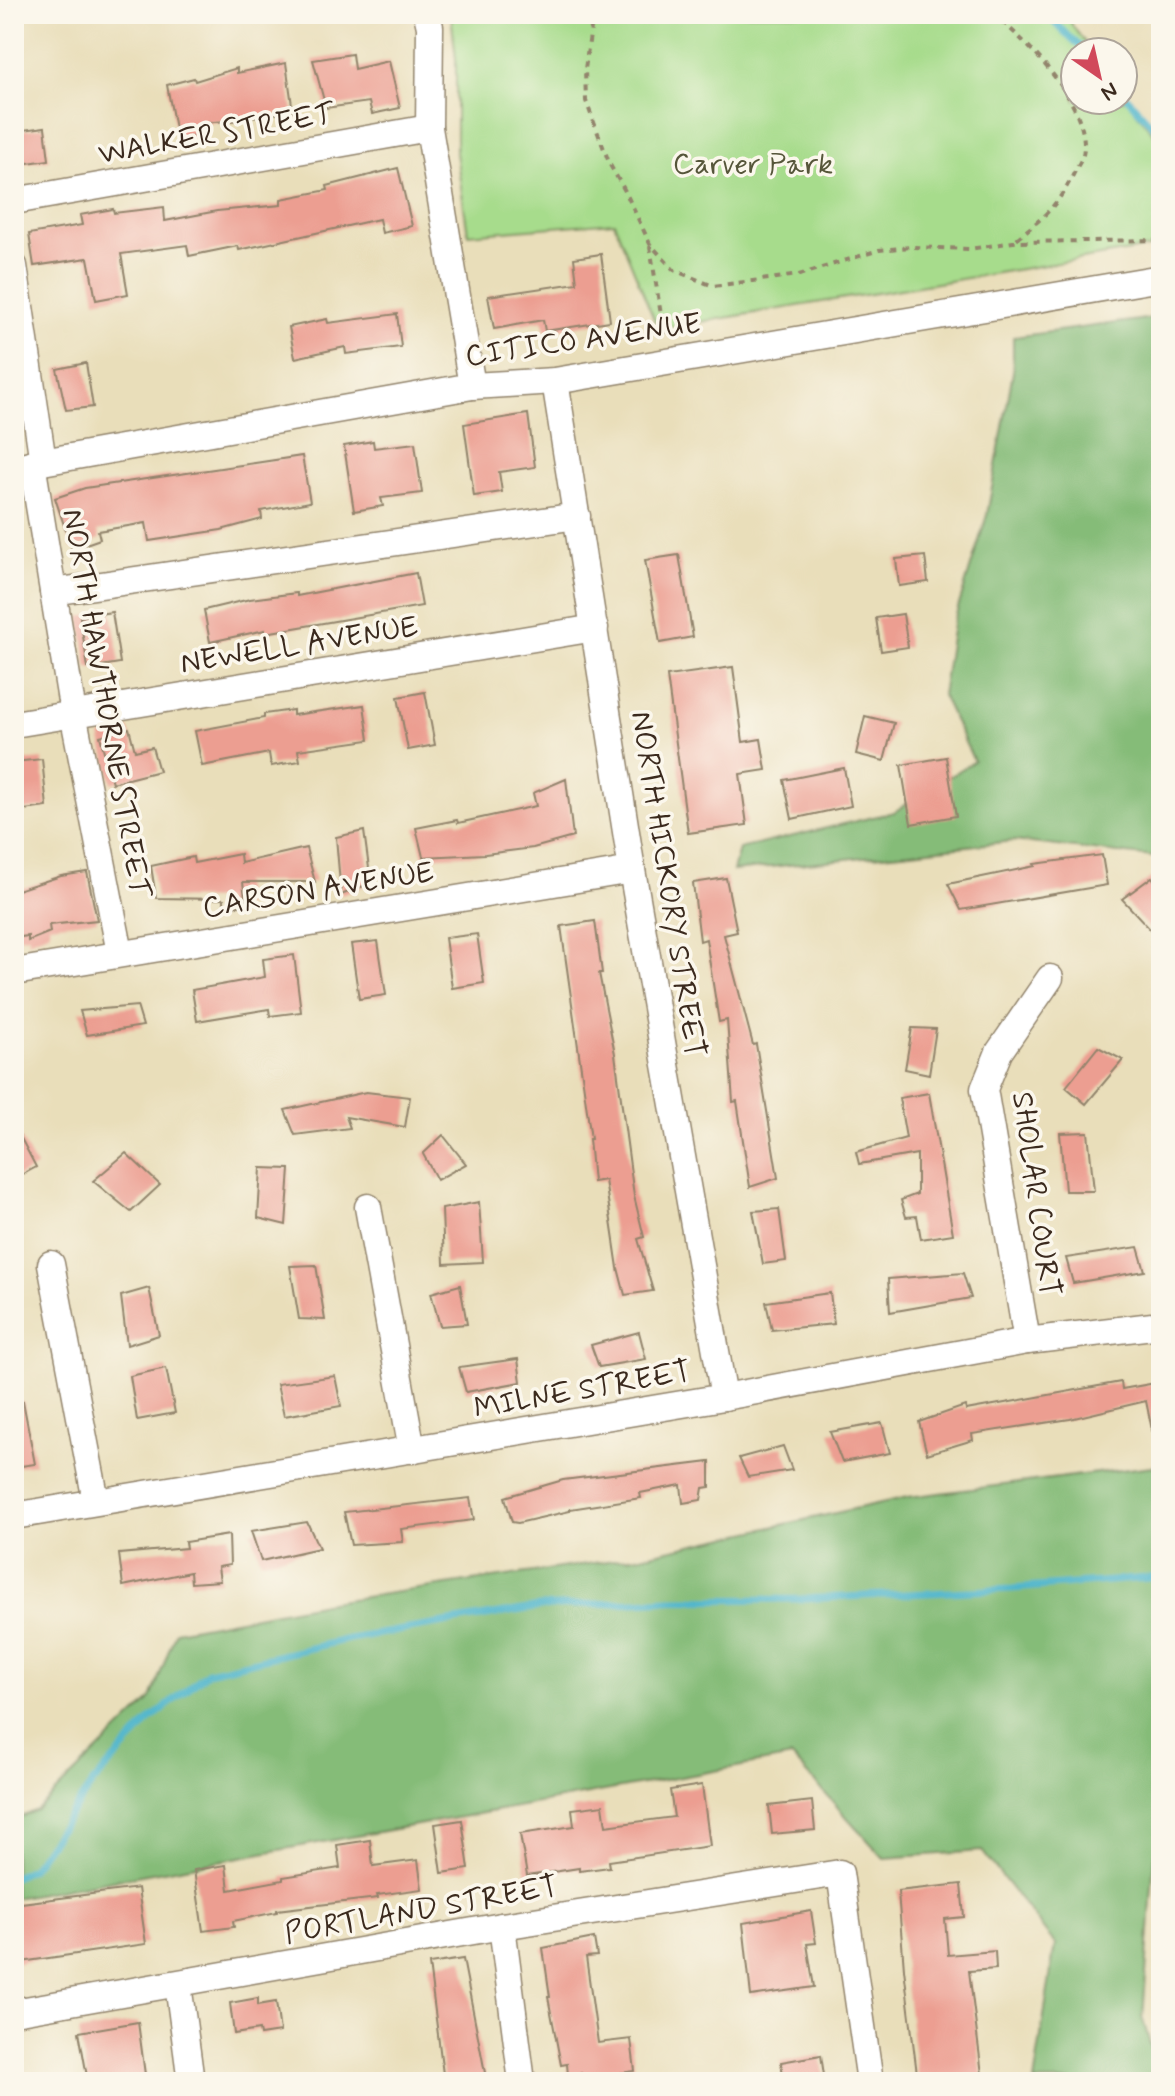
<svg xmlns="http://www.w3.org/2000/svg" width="1175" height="2096" font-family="Mynerve,sans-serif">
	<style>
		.green { fill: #a7dc8c; stroke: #718355; stroke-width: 2 }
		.forest { fill: #85bc78; stroke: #60734b; stroke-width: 2 }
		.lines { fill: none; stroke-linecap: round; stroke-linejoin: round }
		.stream { stroke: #4bb4ca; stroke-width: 7 }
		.building { fill: #ec9e91 }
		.minor-casing { stroke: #92846c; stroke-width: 29 }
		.path { stroke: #92846c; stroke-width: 4; stroke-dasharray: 6 6; stroke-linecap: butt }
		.minor { stroke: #fff; stroke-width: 26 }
		.labels { text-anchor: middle; stroke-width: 7; stroke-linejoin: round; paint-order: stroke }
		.street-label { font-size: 30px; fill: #3b2a1e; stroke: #fbf7ec }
		.park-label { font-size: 30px; fill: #56563a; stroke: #fbf7ec }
	</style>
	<rect width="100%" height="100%" fill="#fbf7ec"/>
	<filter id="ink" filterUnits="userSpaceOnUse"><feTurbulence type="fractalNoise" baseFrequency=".0125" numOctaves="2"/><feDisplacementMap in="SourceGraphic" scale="16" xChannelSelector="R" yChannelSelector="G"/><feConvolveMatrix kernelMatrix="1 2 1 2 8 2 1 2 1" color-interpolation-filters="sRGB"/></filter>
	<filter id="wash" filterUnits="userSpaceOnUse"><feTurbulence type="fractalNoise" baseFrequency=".006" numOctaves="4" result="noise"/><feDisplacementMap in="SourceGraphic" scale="32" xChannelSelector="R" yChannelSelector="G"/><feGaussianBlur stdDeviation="1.8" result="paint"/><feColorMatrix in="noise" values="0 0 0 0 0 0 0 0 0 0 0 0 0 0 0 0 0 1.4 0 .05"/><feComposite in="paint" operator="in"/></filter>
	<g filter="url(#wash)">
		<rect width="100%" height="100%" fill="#e9deba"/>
		<path class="green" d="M451 14H1068L1072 25 1092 52H1075V100H1123V94L1161 144V246L658 329 614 222 468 234 456 153V59Z"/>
		<g class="forest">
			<path d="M1161 317V858L1014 841 733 871 739 849 894 812 974 761 942 695 953 624 987 515 1013 372V337Z"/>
			<path d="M1161 1465V1844L1154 1856 1143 2019 1160 2082H1034L1055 1944 982 1851 884 1858 792 1757 14 1898V1820L37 1810 151 1699 176 1631 324 1603 641 1556 908 1497Z"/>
		</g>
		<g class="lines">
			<g class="stream">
				<path d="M1045 14 1086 52"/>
				<path d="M1123 93 1161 135"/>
				<path d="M14 1877 31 1869 93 1783 151 1719 208 1672 349 1639 540 1607 670 1600 801 1599 1012 1589 1161 1577"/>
			</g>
		</g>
		<g id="blocks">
			<g class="building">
				<path d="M352 54 354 69 389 61 400 108 372 114 369 102 326 108 313 60Z"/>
				<path d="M286 63 293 112 242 118 243 120 200 123 201 134 177 140 167 85 194 78 195 81 237 68V73Z"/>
				<path d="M45 127 49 160 20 164 16 131Z"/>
				<path d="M398 168 412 226 382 233 379 219 239 250 238 246 189 256 187 245 121 254 128 294 96 300 88 258 34 266 29 234 82 225 80 215 113 209 114 213 164 207 165 221 217 211 281 205V199L328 190 327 186Z"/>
				<path d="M601 254 610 321 545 331 543 320 494 329 488 296 577 283 574 258Z"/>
				<path d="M397 314 401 347 346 354 345 347 295 358 289 327 327 319 328 323Z"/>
				<path d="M86 363 93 407 66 410 57 369Z"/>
				<path d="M528 414 535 467 499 472 502 492 474 496 464 424Z"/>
				<path d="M373 441 374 448 415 443 422 493 381 498 383 506 354 511 344 446Z"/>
				<path d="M302 456 310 502 261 511 262 519 221 530 149 541 146 523 98 531 100 539 72 549 55 498 85 488Z"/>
				<path d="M679 555 693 637 660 643 645 560Z"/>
				<path d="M925 556 928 582 899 586 896 559Z"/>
				<path d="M416 573 422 606 265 633V630L210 642 204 610 250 599 297 593V596Z"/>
				<path d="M112 612 120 663 88 668 80 617Z"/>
				<path d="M903 614 908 647 881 651 876 618Z"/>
				<path d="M733 667 743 742 761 739 766 770 740 774 747 825 688 833 667 676Z"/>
				<path d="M425 692 435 745 408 750 398 697Z"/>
				<path d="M364 705 369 740 298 750 300 761 271 766 269 753 202 766 195 731 264 718V714L293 710V715Z"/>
				<path d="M865 716 894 723 884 761 856 754Z"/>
				<path d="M129 728 135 751 152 747 159 771 112 783 100 736Z"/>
				<path d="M946 757 956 816 911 824 901 765Z"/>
				<path d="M42 759 47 807 16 811 14 762Z"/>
				<path d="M844 768 851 806 792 819 784 780Z"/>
				<path d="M566 779 573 837 533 848 485 854 423 857 416 828 457 820 458 823 536 806 533 793Z"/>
				<path d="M364 831 371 883 341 895 336 837Z"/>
				<path d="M306 848 315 882H243L246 906H224V899L156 898 151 866 193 857 194 863 240 854 241 863Z"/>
				<path d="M1102 855 1107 885 961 910 948 884 1035 866 1034 864Z"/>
				<path d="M87 872 97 920 49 925 50 932 28 941V936L14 938V891L61 876Z"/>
				<path d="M1152 877 1161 889V941L1122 899Z"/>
				<path d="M726 878 737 932 724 935 753 1045 756 1044 778 1178 750 1187 737 1101 733 1102 727 1020 719 1022 706 939 700 941 693 883Z"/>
				<path d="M595 921 602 973H599L615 1054 634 1196 644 1237 638 1239 653 1291 625 1295 618 1268 605 1180 593 1182 589 1139H591L561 926Z"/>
				<path d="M477 934 484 983 452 988 445 938Z"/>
				<path d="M378 941 386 995 359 999 351 944Z"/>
				<path d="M294 955 301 1012 270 1016 269 1009 197 1021 192 990 265 977 263 959Z"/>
				<path d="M137 1006 143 1026 87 1035 80 1011Z"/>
				<path d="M912 1028 936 1029 929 1074 905 1069Z"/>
				<path d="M1098 1047 1123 1060 1086 1104 1066 1087Z"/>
				<path d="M366 1092 410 1097 405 1127 346 1117 350 1128 295 1135 285 1110Z"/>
				<path d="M929 1093 953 1234 921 1239 917 1216 906 1217 901 1200 917 1194V1154L859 1164 856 1152 906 1138 899 1098Z"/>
				<path d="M14 1125 36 1167 14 1179Z"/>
				<path d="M1088 1132 1094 1191H1065L1060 1133Z"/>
				<path d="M443 1135 466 1164 437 1180 423 1154Z"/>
				<path d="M126 1153 160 1185 131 1212 93 1181Z"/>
				<path d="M261 1168 290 1169 286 1225 258 1218Z"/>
				<path d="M479 1202 483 1262 444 1264 442 1209Z"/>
				<path d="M779 1209 786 1261 763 1264 753 1211Z"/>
				<path d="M1138 1247 1145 1271 1073 1283 1066 1258Z"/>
				<path d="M316 1265 325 1320 299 1319 290 1266Z"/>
				<path d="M963 1273 971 1298 890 1312 888 1279Z"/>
				<path d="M460 1285 467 1324 440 1326 431 1293Z"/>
				<path d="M149 1288 159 1335 127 1345 121 1296Z"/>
				<path d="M830 1293 834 1324 772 1330 766 1302Z"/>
				<path d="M639 1332 646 1359 599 1367 591 1345Z"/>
				<path d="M518 1359 521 1382 466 1392 459 1367Z"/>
				<path d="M166 1368 175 1413 137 1420 130 1376Z"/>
				<path d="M335 1376 341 1406 284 1416 277 1384Z"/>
				<path d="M1121 1382 1122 1389 1161 1382V1434L1153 1435 1146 1401 1070 1419 972 1434 973 1440 927 1454 919 1422 965 1406 966 1410Z"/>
				<path d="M23 1401 35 1464 14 1467V1402Z"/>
				<path d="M882 1423 890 1453 842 1462 830 1432Z"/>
				<path d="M783 1446 792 1470 748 1477 739 1458Z"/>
				<path d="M710 1462V1487L703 1488 701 1500 683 1503 681 1485 640 1493 641 1498 570 1509V1511L518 1523 512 1522 505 1497 563 1480Z"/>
				<path d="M470 1498 474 1520 401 1529 403 1542 351 1545 344 1512Z"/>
				<path d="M307 1522 319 1548 261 1561 251 1531Z"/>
				<path d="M229 1535 230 1565 218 1567 220 1581 191 1583 190 1572 123 1586 119 1554 186 1548 185 1542Z"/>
				<path d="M702 1785 710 1846 609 1861 610 1867 579 1871V1868L527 1876 520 1834 574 1826 572 1809 603 1805 606 1826 674 1817 670 1790Z"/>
				<path d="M812 1801 815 1830 772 1834 769 1806Z"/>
				<path d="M462 1820 469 1869 442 1873 435 1824Z"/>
				<path d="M370 1840 373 1866 418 1860 422 1889 377 1895 378 1898 277 1910V1912L233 1921 234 1927 203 1931 194 1870 226 1865 229 1890 283 1880V1877L340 1868 337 1845Z"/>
				<path d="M961 1884 964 1917 945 1919 948 1955 995 1951 996 1969 969 1971 983 2082H918L904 1969 898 1891Z"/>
				<path d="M138 1888 146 1944 14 1963V1904Z"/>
				<path d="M811 1911 816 1943 807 1944 814 1987 751 1996 743 1923Z"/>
				<path d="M594 1938 597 1956 586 1957 598 2043 631 2039 635 2071 582 2078 581 2073 568 2075 567 2064 561 2065 548 1997H550L543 1948Z"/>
				<path d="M463 1959 486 2078 485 2082H444L429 1964Z"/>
				<path d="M258 1998V2005L276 2002 280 2032 260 2035 259 2030 234 2034 230 2003Z"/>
				<path d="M138 2022 146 2082H88L79 2032Z"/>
				<path d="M821 2055 825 2082H784L781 2062Z"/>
			</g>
		</g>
	</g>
	<g filter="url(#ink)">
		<use href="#blocks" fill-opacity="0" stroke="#92846c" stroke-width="2"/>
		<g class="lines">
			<defs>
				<g id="minor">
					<path d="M427 14 430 27 429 128 472 386"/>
					<path d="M14 201 429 128"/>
					<path d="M14 266 43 462"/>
					<path d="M555 381 632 870 724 1397"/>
					<path d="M32 463 73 713 120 953"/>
					<path d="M14 467 472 386 555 381 1161 278"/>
					<path d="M53 592 577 516"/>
					<path d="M14 724 595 628"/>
					<path d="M14 972 632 870"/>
					<path d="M368 1207 412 1450"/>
					<path d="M51 1264 96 1501"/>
					<path d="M1027 1341 984 1089 999 1052 1050 978"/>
					<path d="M14 1516 724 1397 1027 1341 1161 1325"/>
					<path d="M502 1926 522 2082"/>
					<path d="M178 1984 191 2082"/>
					<path d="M14 2012 502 1926 840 1873 870 2082"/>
				</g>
			</defs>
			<use href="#minor" class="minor-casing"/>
			<g class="path">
				<path d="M593 14 585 69 586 101 610 165 625 191 650 244 674 270 713 286 799 275 879 250 911 247 970 249 1013 242 1161 240"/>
				<path d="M993 14C1027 41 1093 107 1083 155 1082 160 1077 166 1075 171 1058 206 1044 217 1015 240"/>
				<path d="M650 246 665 340"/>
			</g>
			<use href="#minor" class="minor"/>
		</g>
	</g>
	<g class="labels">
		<g class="street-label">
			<text transform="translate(216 133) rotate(-10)" y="10">WALKER STREET</text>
			<text transform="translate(583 339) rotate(-8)" y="10">CITICO AVENUE</text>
			<text transform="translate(299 644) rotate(-9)" y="10">NEWELL AVENUE</text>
			<text transform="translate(107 703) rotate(80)" y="10">NORTH HAWTHORNE STREET</text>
			<text transform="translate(669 884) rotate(81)" y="10">NORTH HICKORY STREET</text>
			<text transform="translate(318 889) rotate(-9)" y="10">CARSON AVENUE</text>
			<text transform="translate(1037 1194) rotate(82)" y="10">SHOLAR COURT</text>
			<text transform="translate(582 1389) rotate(-10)" y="10">MILNE STREET</text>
			<text transform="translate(421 1909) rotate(-10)" y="10">PORTLAND STREET</text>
		</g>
		<g class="park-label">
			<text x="753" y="173">Carver Park</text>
		</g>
	</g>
	<rect width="1175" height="2096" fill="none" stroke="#fbf7ec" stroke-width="48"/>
	<g transform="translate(1099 76) rotate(146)"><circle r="38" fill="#fbf7ec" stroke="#aea59a" stroke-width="2"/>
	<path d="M0-6L14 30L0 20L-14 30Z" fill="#d1495b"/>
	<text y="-12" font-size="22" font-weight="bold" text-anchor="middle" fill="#3b2a1e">N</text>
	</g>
</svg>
